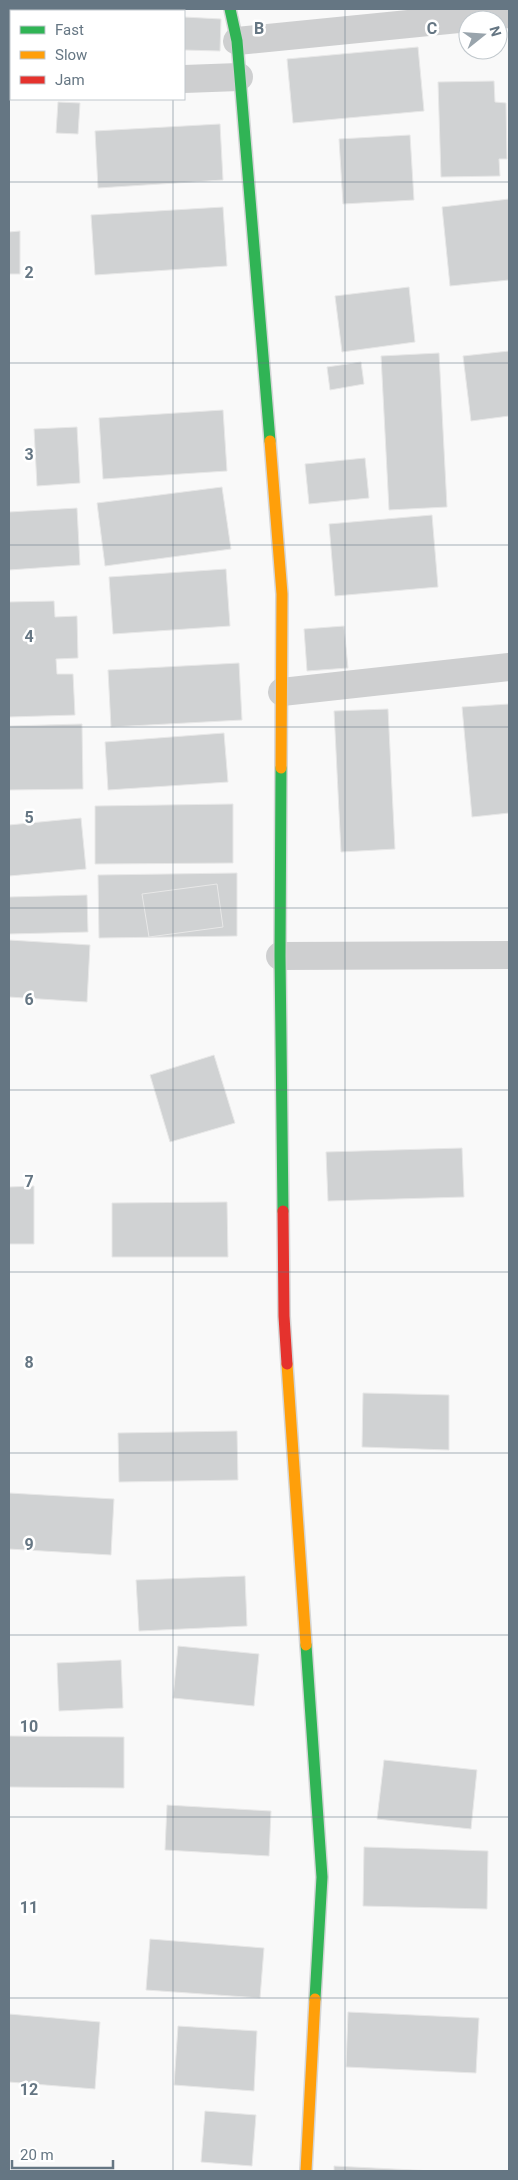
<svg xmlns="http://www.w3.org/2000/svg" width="518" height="2180" font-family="Roboto,sans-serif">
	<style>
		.building { fill: #d0d2d3; stroke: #e8e8e8 }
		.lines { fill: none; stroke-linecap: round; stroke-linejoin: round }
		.fast-casing { stroke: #d5d6d7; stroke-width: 14 }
		.slow-casing { stroke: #d5d6d7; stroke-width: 14 }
		.jam-casing { stroke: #d5d6d7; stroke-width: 14 }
		.street { stroke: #cecfd0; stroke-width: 28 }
		.fast { stroke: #30b455; stroke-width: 11 }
		.slow { stroke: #ff9f0a; stroke-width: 11 }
		.jam { stroke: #e5322d; stroke-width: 11 }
		.grid { fill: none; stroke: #657683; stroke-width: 1; stroke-opacity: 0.55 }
		.grid-label { font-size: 16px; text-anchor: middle; font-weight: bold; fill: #657683; stroke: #fff; stroke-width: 5; stroke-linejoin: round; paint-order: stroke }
	</style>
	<rect width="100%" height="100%" fill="#f9f9f9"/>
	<g class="building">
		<path d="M184 17 221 19 220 51 184 50Z"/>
		<path d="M418 47 424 111 293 123 287 59Z"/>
		<path d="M494 81 495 102 506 103 507 159H499L500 176 441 177 438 82Z"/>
		<path d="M58 102 80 103 78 134 56 133Z"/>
		<path d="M220 124 223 180 98 188 95 131Z"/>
		<path d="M410 135 414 200 343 204 339 139Z"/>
		<path d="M509 199V280L450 286 442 207Z"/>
		<path d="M223 207 227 266 95 275 91 215Z"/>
		<path d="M20 231V274H9V232Z"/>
		<path d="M409 287 415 342 342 352 335 296Z"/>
		<path d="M509 351V416L471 421 463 356Z"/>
		<path d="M439 353 447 507 389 510 381 356Z"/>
		<path d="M361 362 364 384 330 390 327 367Z"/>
		<path d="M223 410 227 471 103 479 99 418Z"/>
		<path d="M77 427 80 483 37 486 34 429Z"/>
		<path d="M365 458 369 498 309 504 305 464Z"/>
		<path d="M222 487 231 549 105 566 97 503Z"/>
		<path d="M77 508 80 565 9 570V512Z"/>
		<path d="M432 515 438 587 335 596 329 524Z"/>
		<path d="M226 569 230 626 113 634 109 577Z"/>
		<path d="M54 601 55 617 77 616 78 658 56 659 57 674H73L75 715 9 717V602Z"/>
		<path d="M344 626 348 668 307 671 304 629Z"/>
		<path d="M239 663 242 720 111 727 108 670Z"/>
		<path d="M509 704V813L472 817 462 707Z"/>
		<path d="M388 709 395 849 341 852 334 711Z"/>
		<path d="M82 724 83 789 9 790V726Z"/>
		<path d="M224 733 228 782 108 790 105 742Z"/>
		<path d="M233 804V863L95 864V806Z"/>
		<path d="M81 818 86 869 9 876V825Z"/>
		<path d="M237 873V936L99 938 98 875Z"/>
		<path d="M217 884 223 927 149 937 142 894Z"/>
		<path d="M87 895 88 932 9 934V897Z"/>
		<path d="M9 940 90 945 87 1002 9 997Z"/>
		<path d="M214 1055 235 1123 170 1142 150 1075Z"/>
		<path d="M462 1148 464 1197 328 1201 326 1152Z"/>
		<path d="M34 1186V1244H9V1187Z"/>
		<path d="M227 1202 228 1257H112V1203Z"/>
		<path d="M363 1393 449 1395V1450L362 1447Z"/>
		<path d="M237 1431 238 1480 119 1482 118 1433Z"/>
		<path d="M9 1493 114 1499 111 1555 9 1549Z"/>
		<path d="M245 1576 247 1626 139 1631 136 1580Z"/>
		<path d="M178 1646 259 1654 254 1706 173 1698Z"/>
		<path d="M121 1660 123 1708 59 1711 57 1663Z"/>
		<path d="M9 1736 124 1737V1788L9 1787Z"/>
		<path d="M384 1760 477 1770 471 1829 377 1819Z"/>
		<path d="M167 1805 271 1811 269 1856 165 1850Z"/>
		<path d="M364 1847 488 1851 487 1909 363 1906Z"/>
		<path d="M150 1939 264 1948 260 1998 146 1990Z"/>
		<path d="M348 2012 479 2018 476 2073 346 2067Z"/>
		<path d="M9 2014 100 2022 95 2089 9 2082Z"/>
		<path d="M178 2026 257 2031 254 2091 174 2085Z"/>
		<path d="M205 2111 256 2115 252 2166 201 2162Z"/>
		<path d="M334 2166 433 2171H334Z"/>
	</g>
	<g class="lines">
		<defs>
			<g id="fast">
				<path d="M230 9 237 41 270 441"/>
				<path d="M281 768 280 956 283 1211"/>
				<path d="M306 1645 322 1877 315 1999"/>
			</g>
			<g id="slow">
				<path d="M270 441 282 594 281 768"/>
				<path d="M287 1364 306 1645"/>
				<path d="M306 2171 315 1999"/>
			</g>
			<path id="jam" d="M283 1211 284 1316 287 1364"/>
		</defs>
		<use href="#fast" class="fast-casing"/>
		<use href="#slow" class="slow-casing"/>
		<use href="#jam" class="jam-casing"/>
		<g class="street">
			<path d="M237 41 509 14"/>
			<path d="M184 79 239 77"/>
			<path d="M9 84H11"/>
			<path d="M282 692 509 667"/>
			<path d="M280 956 509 955"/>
		</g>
		<use href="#fast" class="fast"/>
		<use href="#slow" class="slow"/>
		<use href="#jam" class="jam"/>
	</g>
	<path class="grid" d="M173 9V11M345 9V2171M173 99V2171M9 182H509M9 363H509M9 545H509M9 727H509M9 908H509M9 1090H509M9 1272H509M9 1453H509M9 1635H509M9 1817H509M9 1998H509"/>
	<g class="grid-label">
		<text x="259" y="34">B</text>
		<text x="432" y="34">C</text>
		<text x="29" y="278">2</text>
		<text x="29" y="460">3</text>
		<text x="29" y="642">4</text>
		<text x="29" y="823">5</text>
		<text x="29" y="1005">6</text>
		<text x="29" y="1187">7</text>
		<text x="29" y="1368">8</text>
		<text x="29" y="1550">9</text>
		<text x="29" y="1732">10</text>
		<text x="29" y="1913">11</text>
		<text x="29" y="2095">12</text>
	</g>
	<rect width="518" height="2180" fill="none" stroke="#657683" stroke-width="20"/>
	<rect x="10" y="10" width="175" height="90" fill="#ffffff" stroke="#c1c8cd"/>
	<rect x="20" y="26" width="25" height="8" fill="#30b455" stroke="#c1c8cd"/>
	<text x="55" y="35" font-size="15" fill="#657683">Fast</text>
	<rect x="20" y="51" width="25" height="8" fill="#ff9f0a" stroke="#c1c8cd"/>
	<text x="55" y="60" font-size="15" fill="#657683">Slow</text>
	<rect x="20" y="76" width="25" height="8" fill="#e5322d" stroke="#c1c8cd"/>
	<text x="55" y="85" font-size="15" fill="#657683">Jam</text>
	<g transform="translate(483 35) rotate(73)"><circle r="24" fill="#ffffff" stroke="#c1c8cd"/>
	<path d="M0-4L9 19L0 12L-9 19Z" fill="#99a4ac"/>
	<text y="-8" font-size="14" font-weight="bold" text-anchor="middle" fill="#657683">N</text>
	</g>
	<path d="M12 2160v8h101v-8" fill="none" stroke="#657683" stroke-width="2.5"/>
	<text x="20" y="2160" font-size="15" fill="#657683" stroke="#ffffff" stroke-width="4" paint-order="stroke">20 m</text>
</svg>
